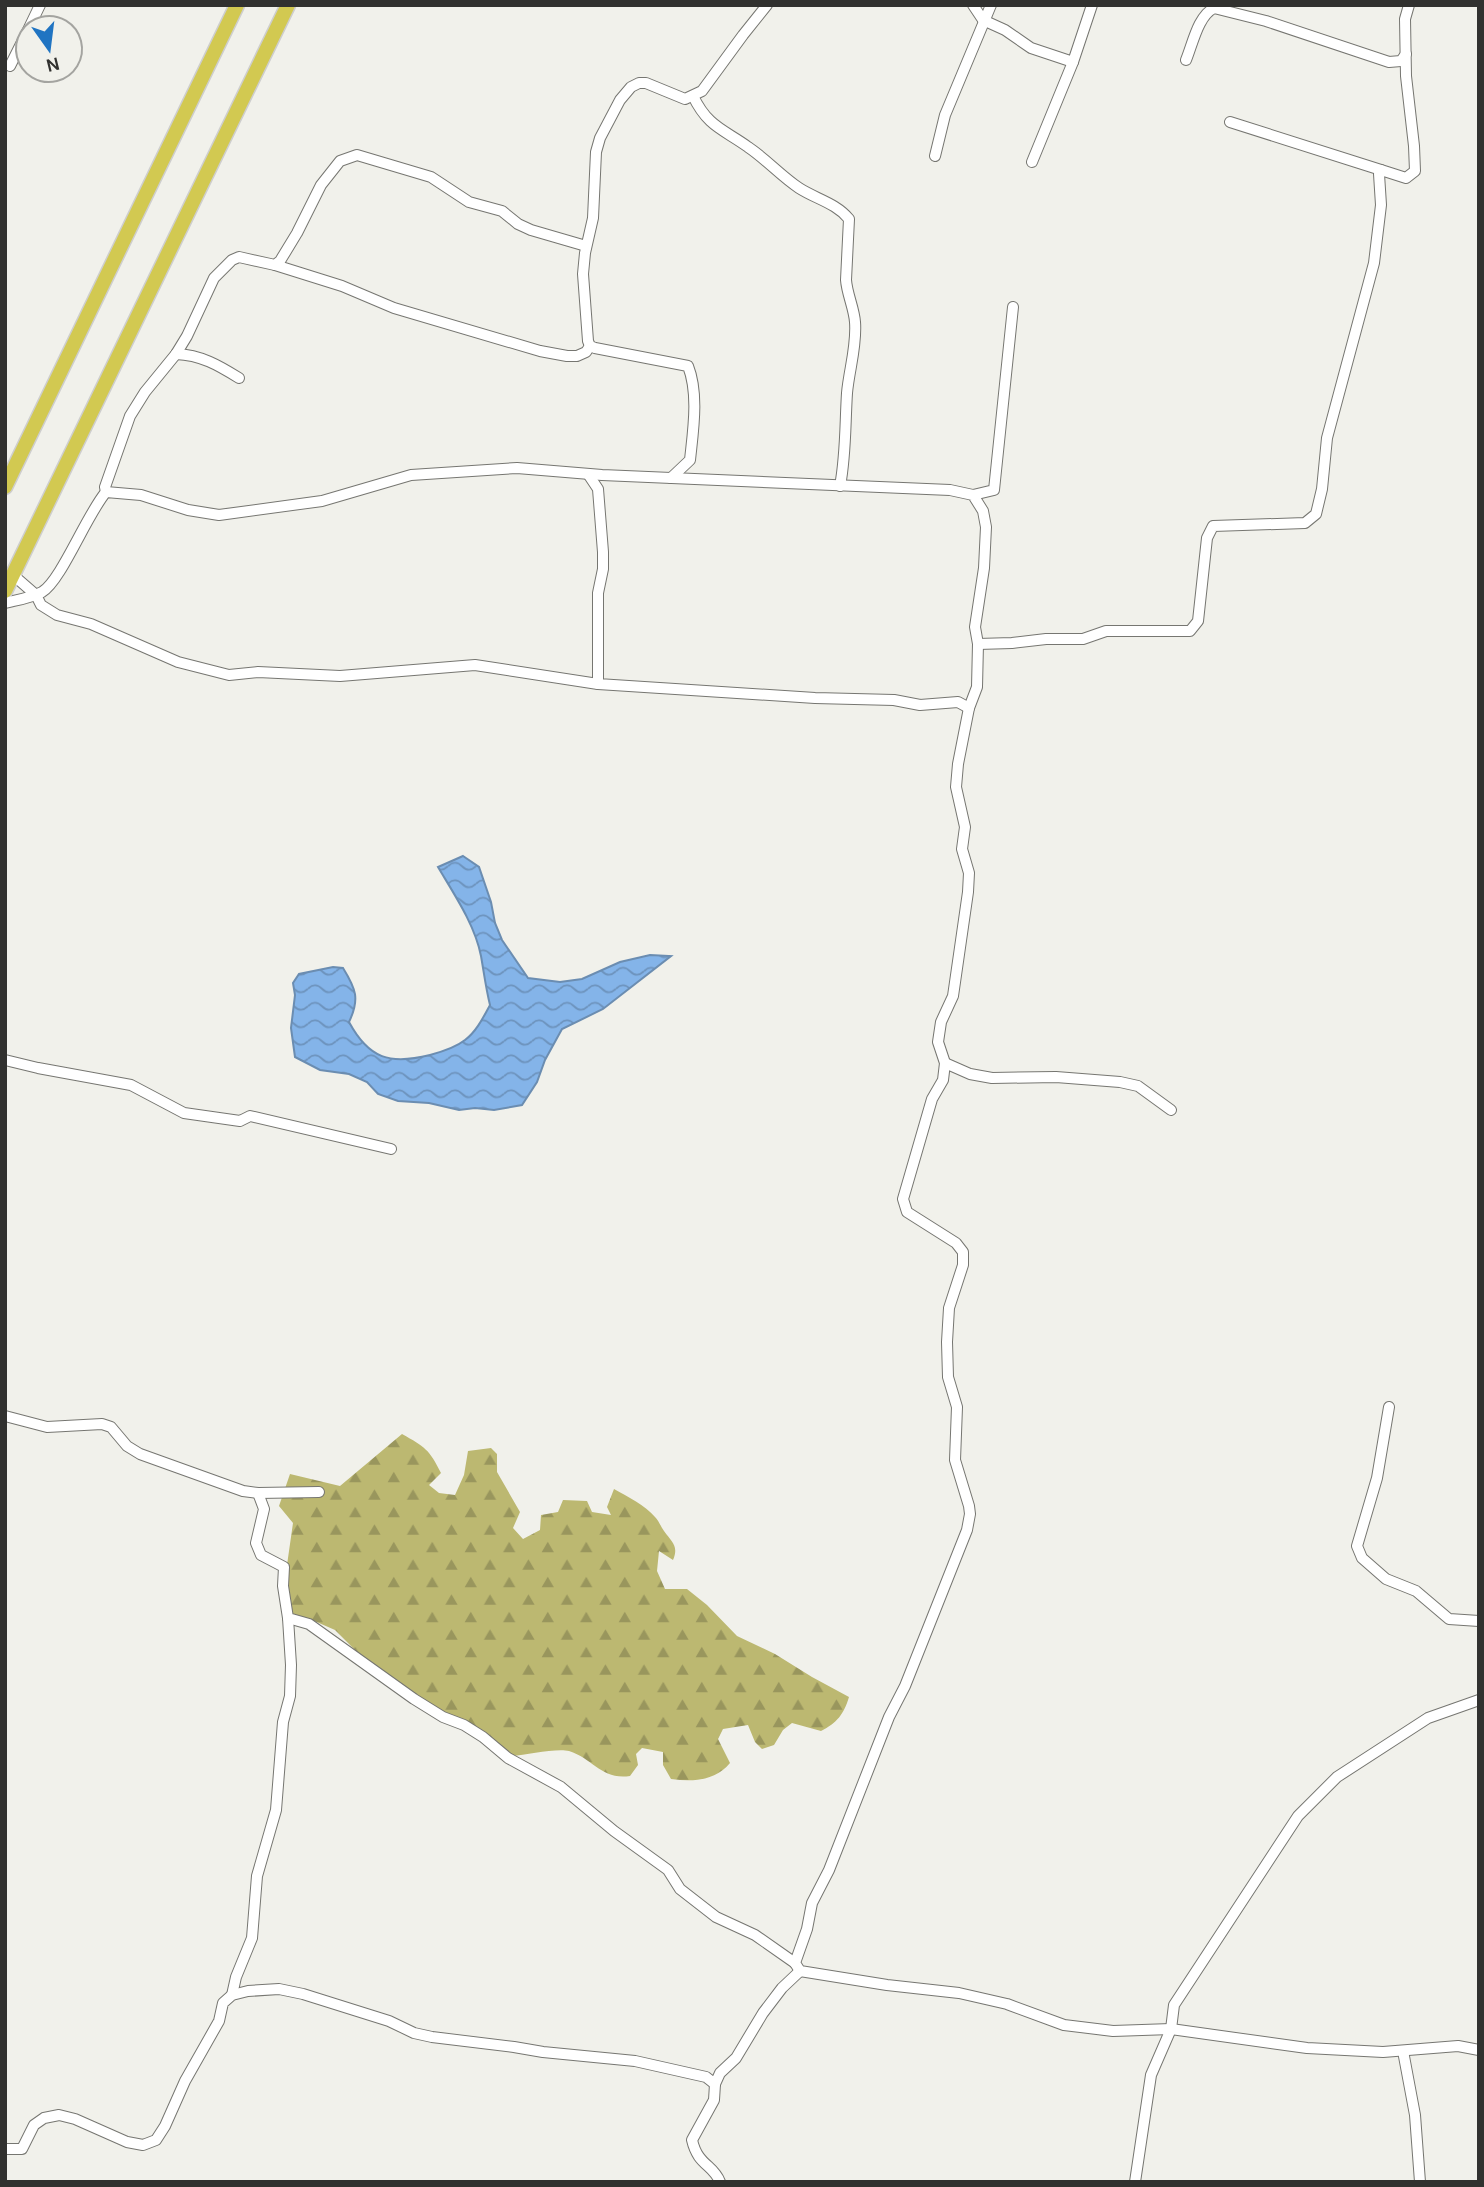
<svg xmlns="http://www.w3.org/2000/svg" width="1484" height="2187" font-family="Karla,sans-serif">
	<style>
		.forest { fill: url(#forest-firs) }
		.water { fill: url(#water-waves); stroke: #6b8db1; stroke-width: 2 }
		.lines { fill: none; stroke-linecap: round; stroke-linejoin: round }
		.minor-casing { stroke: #767671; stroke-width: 12 }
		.highway-casing { stroke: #cececd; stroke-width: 17 }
		.minor { stroke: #fff; stroke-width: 10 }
		.highway { stroke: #d2c951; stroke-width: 14 }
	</style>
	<defs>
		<pattern id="forest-firs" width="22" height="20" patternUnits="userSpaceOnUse" patternTransform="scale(1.75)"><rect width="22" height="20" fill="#bcb871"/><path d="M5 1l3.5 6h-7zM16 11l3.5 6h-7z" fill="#99965d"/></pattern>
		<pattern id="water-waves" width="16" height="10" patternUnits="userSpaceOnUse" patternTransform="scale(1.75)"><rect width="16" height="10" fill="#84b4e9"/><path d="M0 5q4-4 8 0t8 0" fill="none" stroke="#6d93bd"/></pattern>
	</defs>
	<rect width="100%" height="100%" fill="#f1f1eb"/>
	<path class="forest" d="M402 1434C425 1447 429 1449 441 1473L429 1485 439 1493 455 1495 464 1475 468 1451 491 1448 497 1454V1472L520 1512 513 1528 523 1539 540 1530 541 1515 558 1512 563 1500 587 1501 592 1512 611 1515 607 1507 614 1489C628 1497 645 1505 655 1517 659 1521 661 1527 664 1531 672 1542 679 1546 673 1560L659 1551 657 1571 665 1589H687L707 1605 737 1636 775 1654 812 1677 849 1697C844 1714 837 1723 821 1731L792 1723 783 1730 774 1745 762 1749 755 1742 748 1725 723 1729 718 1739 730 1763C715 1781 693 1782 671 1779L663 1765V1752L642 1748 636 1754 638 1765 630 1776C601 1780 594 1759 569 1751 556 1748 527 1755 512 1756L492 1738 467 1722 437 1710 359 1654 335 1630 312 1620 291 1616 286 1572 293 1523 279 1506 290 1474 340 1486Z"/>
	<path class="water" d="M463 856 479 867 491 902 495 923 502 940 528 978 560 982 582 979 620 962 650 955 671 956 603 1009 562 1029 545 1060 537 1082 522 1105 494 1110 475 1108 459 1110 429 1103 398 1101 378 1094 367 1082 349 1074 320 1070 295 1057 291 1028 295 995 293 983 299 974 333 967 343 968C356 989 360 999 349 1022 369 1059 390 1065 430 1055 441 1052 455 1048 465 1040 476 1032 483 1018 490 1005 486 989 484 973 481 956 475 925 454 894 438 867Z"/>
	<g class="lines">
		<defs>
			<g id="minor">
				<path d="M973 5 983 20 1005 30 1031 48 1073 62"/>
				<path d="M29 28 40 5"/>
				<path d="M1186 60C1193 43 1198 16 1214 8L1266 21 1389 62 1401 61 1406 54"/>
				<path d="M10 66 28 30"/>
				<path d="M693 96C708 127 723 129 748 147 766 159 781 176 799 188 816 199 836 203 849 219L846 280C847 294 854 308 855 322 857 346 849 370 847 393 845 424 846 455 840 486"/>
				<path d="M1230 122 1381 170"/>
				<path d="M935 156 945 115 991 5"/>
				<path d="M1032 162 1073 62 1092 5"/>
				<path d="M275 265 342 286 394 308 540 351 567 356H577L586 352 590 346"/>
				<path d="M176 354C201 355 218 365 239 378"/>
				<path d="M588 474 598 489 603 552V569L598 593V684L815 698 894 700 920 705 958 702 969 708"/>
				<path d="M671 478 690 460C693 431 699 394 688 366L595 348 590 346 588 341 583 274 585 253 593 218 596 152 600 138 620 100 631 87 639 83H646L685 99 702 91 743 35 767 5"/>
				<path d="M106 492 105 487 130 416 145 392 176 354 187 336 214 278 232 260 239 257 275 265 280 261 297 233 321 185 340 161 357 155 431 177 469 202 502 211 518 224 531 230 586 246"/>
				<path d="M973 495 994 490 1013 307"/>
				<path d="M13 575 36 595 41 605 57 615 91 624 178 662 229 675 258 672 340 676 475 665 598 684"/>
				<path d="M5 603C17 600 31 598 42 592 61 581 87 514 106 492L141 495 188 510 219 515 322 501 411 475 517 468 602 475 950 490 973 495 983 511 986 527 984 568 975 627 978 644 977 687 969 708 958 764 956 787 965 827 962 849 969 873 968 892 953 996 941 1022 938 1042 945 1063 943 1080 932 1099 903 1199 907 1212 956 1243 963 1252V1265L949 1308 947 1342 948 1377 957 1407 955 1460 969 1506 970 1514 967 1530 905 1686 889 1717 829 1870 812 1903 807 1929 795 1963 800 1971 887 1985 959 1993 1007 2004 1064 2025 1113 2031 1171 2029 1307 2048 1383 2052 1458 2046 1479 2050"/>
				<path d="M978 644 1012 643 1046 639H1083L1106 631H1190L1198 621 1207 538 1213 526 1305 523 1316 514 1322 489 1327 438 1374 263 1381 205 1379 174 1381 170 1406 178 1415 171 1414 146 1406 76 1405 19 1409 5"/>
				<path d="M5 1060 38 1068 131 1085 184 1113 240 1121 250 1116 391 1149"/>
				<path d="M945 1063 970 1074 992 1078 1056 1077 1120 1082 1138 1086 1171 1110"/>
				<path d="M1389 1407 1377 1478 1357 1546 1362 1558 1386 1579 1416 1591 1449 1619 1479 1621"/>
				<path d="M5 1416 47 1427 102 1424 111 1427 127 1446 140 1454 243 1491 258 1493 319 1492"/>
				<path d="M258 1493 264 1509 256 1543 261 1555 284 1567 283 1586 288 1618 309 1624 414 1699 443 1717 464 1725 483 1737 508 1758 561 1787 614 1831 668 1870 680 1889 716 1917 755 1935 795 1963"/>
				<path d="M232 1995 236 1977 252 1938 257 1876 276 1810 283 1722 290 1696 291 1665 288 1618"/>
				<path d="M1403 2051 1415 2115 1420 2182"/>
				<path d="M5 2149H22L34 2125 44 2118 59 2115 75 2119 127 2142 143 2145 156 2140 165 2126 185 2081 219 2021 223 2003 232 1995 248 1991 279 1989 303 1994 389 2021 414 2033 432 2037 514 2047 543 2052 635 2061 706 2077 715 2084"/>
				<path d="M720 2182C713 2164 698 2166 692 2140L714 2100 715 2084 720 2073 736 2058 763 2013 782 1988 800 1971"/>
				<path d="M1135 2182 1151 2075 1171 2029 1174 2005 1298 1816 1337 1777 1428 1718 1479 1700"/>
			</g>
			<g id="highway">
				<path d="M5 487 237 5"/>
				<path d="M5 591 288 5"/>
			</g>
		</defs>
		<use href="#minor" class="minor-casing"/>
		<use href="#highway" class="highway-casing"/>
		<use href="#minor" class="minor"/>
		<use href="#highway" class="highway"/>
	</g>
	<rect width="1484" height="2187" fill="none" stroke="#31312f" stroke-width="14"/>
	<g transform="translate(49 49) rotate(166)"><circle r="33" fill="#f1f1eb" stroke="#a4a4a0" stroke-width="2"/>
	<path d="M0-5L12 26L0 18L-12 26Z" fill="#2074c2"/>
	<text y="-10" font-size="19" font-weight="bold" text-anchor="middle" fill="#31312f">N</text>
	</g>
</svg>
